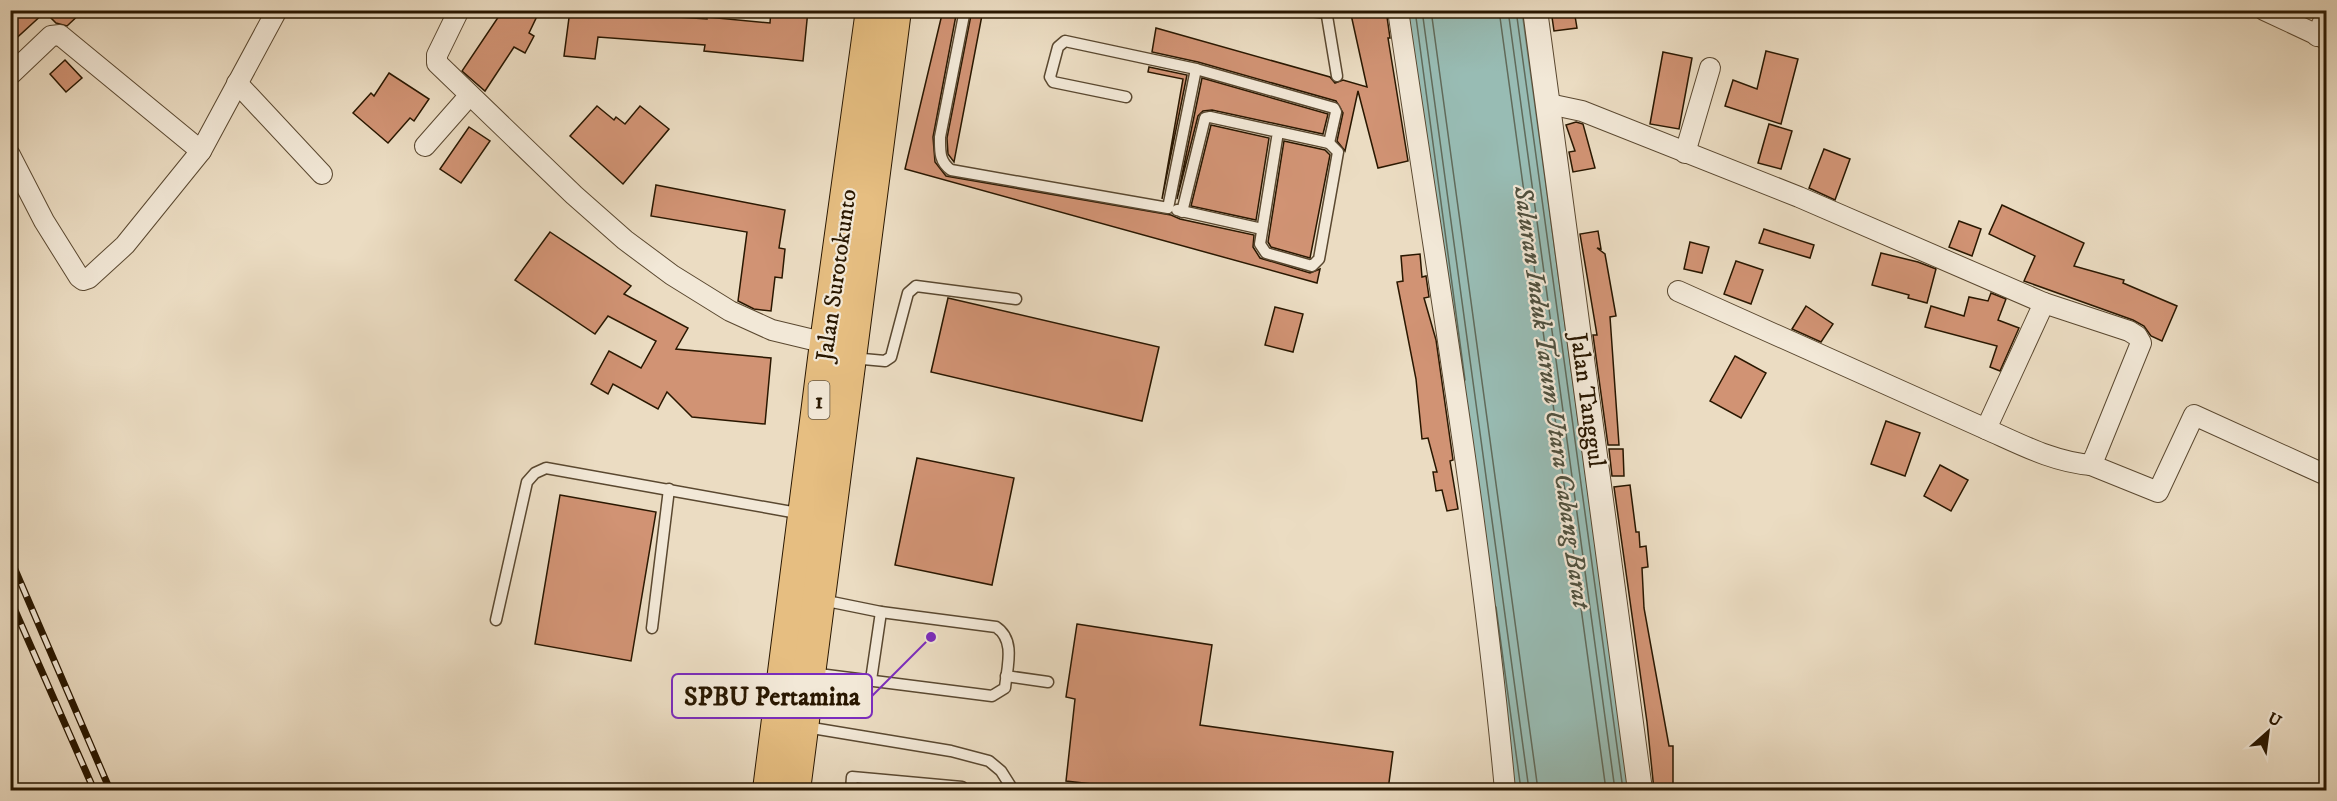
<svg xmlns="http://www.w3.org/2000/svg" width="2337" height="801" font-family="'IM FELL DW Pica',serif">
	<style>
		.water { fill: #98bcb4; stroke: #6c7a6c; stroke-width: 1.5 }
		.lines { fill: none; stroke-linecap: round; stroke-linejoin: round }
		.shore { stroke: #606a5a; stroke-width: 1.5 }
		.building { fill: #d19374; stroke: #291700; stroke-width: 1.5 }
		.service-casing { stroke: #5a4830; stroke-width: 13 }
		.minor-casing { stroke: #5a4830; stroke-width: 22 }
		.tertiary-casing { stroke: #5a4830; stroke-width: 26 }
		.primary-casing { stroke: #291700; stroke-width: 34 }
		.service { stroke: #f2e8d7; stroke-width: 10 }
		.minor { stroke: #f2e8d7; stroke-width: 20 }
		.tertiary { stroke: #f2e8d7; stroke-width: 24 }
		.primary { stroke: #e6be81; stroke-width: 32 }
		.rail-casing { stroke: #291700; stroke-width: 7 }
		.rail { stroke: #f2e8d7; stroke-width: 4.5; stroke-dasharray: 14; stroke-linecap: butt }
		.labels { text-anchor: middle; stroke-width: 4.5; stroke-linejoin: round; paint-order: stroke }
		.shield { fill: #f2e8d7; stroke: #655640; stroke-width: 1.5 }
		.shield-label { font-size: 22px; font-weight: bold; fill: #291700 }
		.street-label { font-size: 24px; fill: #291700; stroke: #f2e8d7 }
		.water-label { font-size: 26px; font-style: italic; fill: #50513f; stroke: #f2e8d7 }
		.leader { fill: none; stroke: #7b2cbf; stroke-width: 2 }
		.callout-dot { fill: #7b2cbf; stroke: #f2e8d7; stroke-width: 2 }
		.callout { fill: #f2e8d7; stroke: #7b2cbf; stroke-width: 2 }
		.callout-label { font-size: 26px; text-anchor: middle; font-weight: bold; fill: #291700 }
	</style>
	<rect width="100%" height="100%" fill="#ebdcc2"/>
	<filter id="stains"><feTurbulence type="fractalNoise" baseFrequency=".00333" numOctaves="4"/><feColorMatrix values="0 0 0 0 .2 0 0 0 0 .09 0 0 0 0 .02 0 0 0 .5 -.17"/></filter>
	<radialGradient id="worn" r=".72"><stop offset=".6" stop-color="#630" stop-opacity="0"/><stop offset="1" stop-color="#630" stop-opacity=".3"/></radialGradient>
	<path class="water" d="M1408 11H1522L1629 790H1515Z"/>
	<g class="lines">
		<g class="shore">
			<path d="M1415 10 1465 380"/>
			<path d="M1422 10 1529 790"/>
			<path d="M1431 10 1538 790"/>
			<path d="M1499 10 1606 790"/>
			<path d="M1508 10 1615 790"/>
			<path d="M1516 10 1623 790"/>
			<path d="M1496 607 1521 790"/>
		</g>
	</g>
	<g class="building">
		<path d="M10 10H84L67 26 56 23 45 12 10 44Z"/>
		<path d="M503 10H540L529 33 534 36 525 53 514 47 485 91 462 71Z"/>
		<path d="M570 10 707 19V17L770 23 771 10H808L803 61 704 51 705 45 598 37 595 59 564 56Z"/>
		<path d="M943 10H957L933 137 935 162 946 176 1171 215 1180 219 1254 235 1253 247 1260 258 1310 273 1320 269 1317 283 905 169Z"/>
		<path d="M972 10H983L954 162 948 154 947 138Z"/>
		<path d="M1350 10H1386L1390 38H1388L1408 161 1378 168 1358 91 1345 151 1337 141 1343 113 1336 101 1198 62 1152 52 1156 28 1330 77 1335 83 1343 80 1367 87Z"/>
		<path d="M1551 10H1574L1577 28 1554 31Z"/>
		<path d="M1766 51 1798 59 1781 124 1725 106 1733 80 1757 89Z"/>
		<path d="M1663 52 1692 58 1679 129 1650 124Z"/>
		<path d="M65 60 82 78 66 92 50 74Z"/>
		<path d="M1149 67 1187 75 1162 199 1183 79 1148 72Z"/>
		<path d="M389 73 429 99 414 121 410 118 388 143 353 113 371 93 374 96Z"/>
		<path d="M1202 78 1328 114 1323 134 1212 110 1203 111 1198 116 1177 199Z"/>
		<path d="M597 106 614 120 616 117 625 124 640 106 669 129 623 184 570 136Z"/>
		<path d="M1576 122 1583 124 1595 168 1573 172 1569 152 1575 151 1566 125Z"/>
		<path d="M1769 124 1792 131 1781 169 1758 163Z"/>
		<path d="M1211 125 1269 138 1256 220 1191 206Z"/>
		<path d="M469 127 490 141 461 183 440 169Z"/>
		<path d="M1284 141 1325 150 1330 155 1310 258 1271 247 1268 242Z"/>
		<path d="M1824 149 1850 159 1835 200 1809 188Z"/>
		<path d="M656 185 785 210 779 248 785 249 782 278 775 277 771 311 754 309 738 301 747 232 651 216Z"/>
		<path d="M2002 205 2084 243 2074 266 2124 280 2123 283 2177 306 2162 341 2151 336 2144 326 2133 320 2024 281 2035 256 1989 234Z"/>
		<path d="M1959 221 1981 229 1972 256 1949 247Z"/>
		<path d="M1764 229 1814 245 1810 258 1759 243Z"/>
		<path d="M1598 231 1601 249 1597 248 1605 254 1616 316 1610 317 1619 445H1608L1593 335H1597L1580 234Z"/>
		<path d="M550 232 631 286 624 294 688 328 676 349 771 358 765 424 692 417 667 392 658 409 613 384 608 394 591 384 609 351 641 368 656 341 608 316 595 334 515 280Z"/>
		<path d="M1690 242 1709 247 1702 273 1684 269Z"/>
		<path d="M1881 253 1918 262 1936 269 1927 303 1908 298 1909 295 1872 285Z"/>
		<path d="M1420 254 1422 277 1426 276 1429 297 1424 298 1436 340 1453 460 1450 461 1458 509 1447 511 1442 490 1436 491 1433 472H1437L1428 438 1422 439 1416 379 1397 282 1403 281 1401 256Z"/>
		<path d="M1736 261 1763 270 1751 304 1724 294Z"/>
		<path d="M1991 293 2006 299 1998 320 2019 328 2000 371 1990 367 1997 346 1925 327 1931 306 1964 316 1969 297 1988 301Z"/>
		<path d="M948 298 1159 347 1142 421 931 372Z"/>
		<path d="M1806 306 1833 324 1821 342 1792 329Z"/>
		<path d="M1275 307 1303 314 1293 352 1265 345Z"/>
		<path d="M1735 356 1766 373 1741 418 1710 401Z"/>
		<path d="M1886 421 1920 433 1905 476 1871 464Z"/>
		<path d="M1609 449H1623L1624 476H1612Z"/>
		<path d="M917 458 1014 478 992 585 895 565Z"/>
		<path d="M1940 465 1968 480 1951 511 1924 496Z"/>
		<path d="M1630 485 1636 532H1639L1640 547 1646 546 1648 567 1642 568 1644 608 1669 746H1673V790H1654L1647 722 1614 487Z"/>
		<path d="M560 495 656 512 631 661 535 644Z"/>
		<path d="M1077 624 1212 645 1200 725 1393 752 1388 790H1145L1066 781 1075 699 1066 697Z"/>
	</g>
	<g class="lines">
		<defs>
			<g id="service">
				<path d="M965 10 940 137C940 151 939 161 951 170L1168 208 1196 69 1065 41 1058 47 1050 77 1053 82 1126 97"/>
				<path d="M1301 10 1327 13"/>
				<path d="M1326 10 1337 76"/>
				<path d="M1196 69 1334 108 1336 112 1329 143"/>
				<path d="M1177 210 1262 229"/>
				<path d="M1182 212 1205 118 1210 117 1329 143 1338 152 1319 259 1312 266 1266 253 1260 244 1278 132"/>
				<path d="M852 358 885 361 891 357 908 293 916 286 1016 299"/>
				<path d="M496 620 527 482 535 473 546 468 803 514"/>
				<path d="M652 628 669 489"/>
				<path d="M811 673 992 696 1005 688C1007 667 1016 640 996 627L881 612 822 600"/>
				<path d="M1006 676 1048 682"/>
				<path d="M871 680 881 612"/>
				<path d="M806 727 951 751 989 761 1001 771 1013 790"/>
				<path d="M851 790 852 777 962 787"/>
			</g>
			<g id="minor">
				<path d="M459 10 437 55V63L574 195 625 240 672 275 730 311 772 330 826 343"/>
				<path d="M1398 10C1436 270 1481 529 1505 790"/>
				<path d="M2264 10 2326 39"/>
				<path d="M2317 36 2326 15"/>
				<path d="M10 75 51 36 60 35 201 151"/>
				<path d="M237 83 322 174"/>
				<path d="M1549 104 1582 111 1799 197 2044 303 1986 429 1678 291"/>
				<path d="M425 146 469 96"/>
				<path d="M1685 153 1710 68"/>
				<path d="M10 155 44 221 79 277 83 280 89 278 125 245 201 151 277 10"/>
				<path d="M1986 429C2020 444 2053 462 2091 465L2096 454 2141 343 2137 336 2129 331 2044 303"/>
				<path d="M2091 465 2158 492 2194 415 2326 475"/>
			</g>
			<path id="tertiary" d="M1535 10 1640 790"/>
			<g id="primary">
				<path d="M769 790 826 343 872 10"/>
				<path d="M794 790 895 10"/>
			</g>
		</defs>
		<use href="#service" class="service-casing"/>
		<use href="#minor" class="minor-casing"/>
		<use href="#tertiary" class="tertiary-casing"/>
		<use href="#primary" class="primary-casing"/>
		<use href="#service" class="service"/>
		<use href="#minor" class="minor"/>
		<use href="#tertiary" class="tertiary"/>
		<use href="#primary" class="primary"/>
		<defs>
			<g id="rail">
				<path d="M10 558 110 790"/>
				<path d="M10 599 94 790"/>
			</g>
		</defs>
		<use href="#rail" class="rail-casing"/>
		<use href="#rail" class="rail"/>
	</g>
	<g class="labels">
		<rect class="shield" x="808.5" y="381" width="21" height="38" rx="4.5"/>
		<g class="shield-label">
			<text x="819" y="408">1</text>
		</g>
		<g class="street-label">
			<text transform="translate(836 275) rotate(-82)" y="8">Jalan Surotokunto</text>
			<text transform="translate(1588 400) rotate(82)" y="8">Jalan Tanggul</text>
		</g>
		<g class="water-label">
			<text transform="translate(1553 397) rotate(82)" y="9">Saluran Induk Tarum Utara Cabang Barat</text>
		</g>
	</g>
	<path class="leader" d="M931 637L872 696"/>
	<circle class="callout-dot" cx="931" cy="637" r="6"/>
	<rect class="callout" x="672" y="674" width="200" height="44" rx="6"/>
	<g class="callout-label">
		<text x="772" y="705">SPBU Pertamina</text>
	</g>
	<rect width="2337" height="801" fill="none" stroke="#ebdcc2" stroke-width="36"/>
	<rect x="12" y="12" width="2313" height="777" fill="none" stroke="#291700" stroke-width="3"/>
	<rect x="18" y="18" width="2301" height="765" fill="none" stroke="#291700" stroke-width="1.5"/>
	<g transform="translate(2268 732) rotate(28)" stroke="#f2e8d7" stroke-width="4.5" paint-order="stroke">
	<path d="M0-4.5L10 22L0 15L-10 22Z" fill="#291700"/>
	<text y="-9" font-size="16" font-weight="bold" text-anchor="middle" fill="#291700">U</text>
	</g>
	<rect width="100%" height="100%" filter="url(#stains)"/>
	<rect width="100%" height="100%" fill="url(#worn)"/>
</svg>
